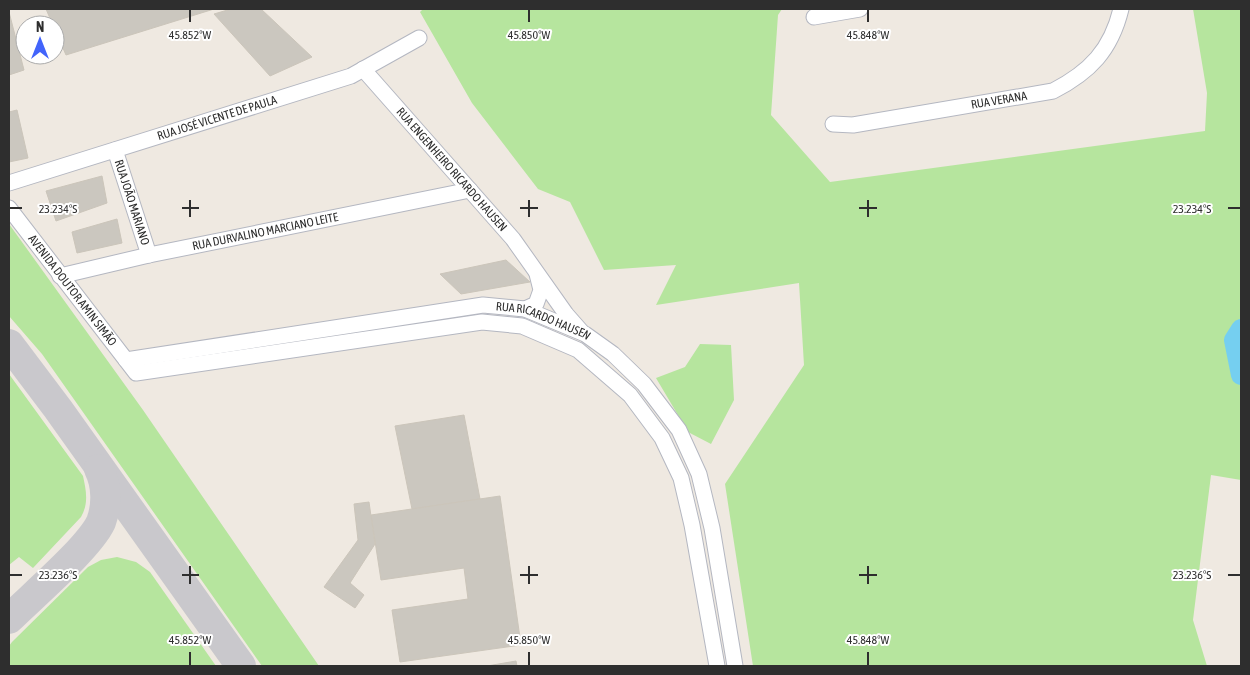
<svg xmlns="http://www.w3.org/2000/svg" width="1250" height="675" font-family="'Asap Condensed',sans-serif">
	<style>
		.green { fill: #b6e59e }
		.lines { fill: none; stroke-linecap: round; stroke-linejoin: round }
		.river { stroke: #75cff0; stroke-width: 20 }
		.taxiway { stroke: #c9c8cc; stroke-width: 30 }
		.building { fill: #cbc7bf; stroke: #cbc5ba }
		.minor-casing { stroke: #b4b7c1; stroke-width: 17 }
		.minor { stroke: #fff; stroke-width: 15 }
		.ticks { fill: none; stroke: #2e2e2e; stroke-width: 2 }
		.labels { text-anchor: middle; stroke-width: 4; stroke-linejoin: round; paint-order: stroke }
		.street-label { font-size: 12px; fill: #2e2e2e; stroke: #fff }
		.ticks-label { font-size: 12px; text-anchor: middle; fill: #2e2e2e; stroke: #fff; stroke-width: 4; stroke-linejoin: round; paint-order: stroke }
	</style>
	<rect width="100%" height="100%" fill="#efe9e1"/>
	<g class="green">
		<path d="M423 9H782L778 15 771 115 830 182 1205 131 1207 93 1193 9H1241V480L1211 475 1193 620 1207 666H753L725 484 804 365 799 283 656 305 676 265 604 270 570 202 538 189 472 103 420 12Z"/>
		<path d="M9 224 143 410 319 666H262L42 354 9 316Z"/>
		<path d="M700 344 731 345 734 400 711 444 688 432 656 378 685 367Z"/>
		<path d="M9 374 83 476C86 490 89 503 81 517L33 568 19 557 9 565Z"/>
		<path d="M117 557 136 562 150 572 216 666H9V646L12 642 88 567 101 560Z"/>
	</g>
	<g class="lines">
		<path class="river" d="M1241 329 1234 340 1241 375"/>
		<g class="taxiway">
			<path d="M9 344 58 409 241 666"/>
			<path d="M9 619C31 597 89 548 101 522 107 506 107 485 99 469"/>
		</g>
	</g>
	<g class="building">
		<path d="M46 9H214L66 55Z"/>
		<path d="M231 9H261L312 57 270 76 214 14Z"/>
		<path d="M9 12 24 70 9 75Z"/>
		<path d="M17 110 28 158 9 162V112Z"/>
		<path d="M102 176 107 203 56 221 46 191Z"/>
		<path d="M117 219 122 243 77 253 72 232Z"/>
		<path d="M506 260 530 282 461 294 440 274Z"/>
		<path d="M464 415 480 499 412 509 395 426Z"/>
		<path d="M500 496 521 645 400 662 392 610 468 599 464 568 381 580 371 515Z"/>
		<path d="M369 502 375 544 350 583 364 595 355 608 324 587 358 540 354 504Z"/>
		<path d="M516 661 517 666H487Z"/>
	</g>
	<g class="lines">
		<defs>
			<g id="minor">
				<path d="M814 17 860 9"/>
				<path id="s1" d="M363 69 513 239 566 314 581 331"/>
				<path id="s2" d="M833 124 853 125 1053 91C1090 72 1111 50 1121 9"/>
				<path id="s3" d="M115 150 149 255"/>
				<path id="s4" d="M9 183 351 76 419 38"/>
				<path id="s5" d="M9 208 136 373 482 322 522 326 578 350 630 395 662 438 681 478 692 525 717 666"/>
				<path id="s6" d="M60 276 149 255 470 190"/>
				<path d="M525 309 536 304 541 290 537 274"/>
				<path id="s7" d="M126 360 483 305 525 309 585 334 613 354 644 384 679 430 699 474 712 528 735 666"/>
			</g>
		</defs>
		<use href="#minor" class="minor-casing"/>
		<use href="#minor" class="minor"/>
	</g>
	<path class="ticks" d="M190 10V22M529 10V22M868 10V22M190 200V217M529 200V217M868 200V217M10 208H22M182 208H199M520 208H538M859 208H877M1228 208H1240M190 566V584M529 566V584M868 566V584M10 575H22M182 575H199M520 575H538M859 575H877M1228 575H1240M190 652V665M529 652V665M868 652V665"/>
	<g class="labels">
		<g class="street-label">
			<text dy="4" stroke="none"><textPath href="#s2" startOffset="168">RUA VERANA</textPath></text>
			<text dy="4" stroke="none"><textPath href="#s4" startOffset="218">RUA JOSÉ VICENTE DE PAULA</textPath></text>
			<text dy="4" stroke="none"><textPath href="#s1" startOffset="134">RUA ENGENHEIRO RICARDO HAUSEN</textPath></text>
			<text dy="4" stroke="none"><textPath href="#s3" startOffset="55">RUA JOÃO MARIANO</textPath></text>
			<text dy="4" stroke="none"><textPath href="#s6" startOffset="210">RUA DURVALINO MARCIANO LEITE</textPath></text>
			<text dy="4" stroke="none"><textPath href="#s5" startOffset="104">AVENIDA DOUTOR AMIN SIMÃO</textPath></text>
			<text dy="4" stroke="none"><textPath href="#s7" startOffset="424">RUA RICARDO HAUSEN</textPath></text>
		</g>
	</g>
	<g class="ticks-label">
		<text x="190" y="39">45.852°W</text>
		<text x="529" y="39">45.850°W</text>
		<text x="868" y="39">45.848°W</text>
		<text x="58" y="213">23.234°S</text>
		<text x="1192" y="213">23.234°S</text>
		<text x="58" y="579">23.236°S</text>
		<text x="1192" y="579">23.236°S</text>
		<text x="190" y="644">45.852°W</text>
		<text x="529" y="644">45.850°W</text>
		<text x="868" y="644">45.848°W</text>
	</g>
	<rect width="1250" height="675" fill="none" stroke="#2e2e2e" stroke-width="20"/>
	<g transform="translate(40 40)"><circle r="24" fill="#ffffff" stroke="#ababab"/>
	<path d="M0-4L9 19L0 12L-9 19Z" fill="#4264fb"/>
	<text y="-8" font-size="14" font-weight="bold" text-anchor="middle" fill="#2e2e2e">N</text>
	</g>
</svg>
